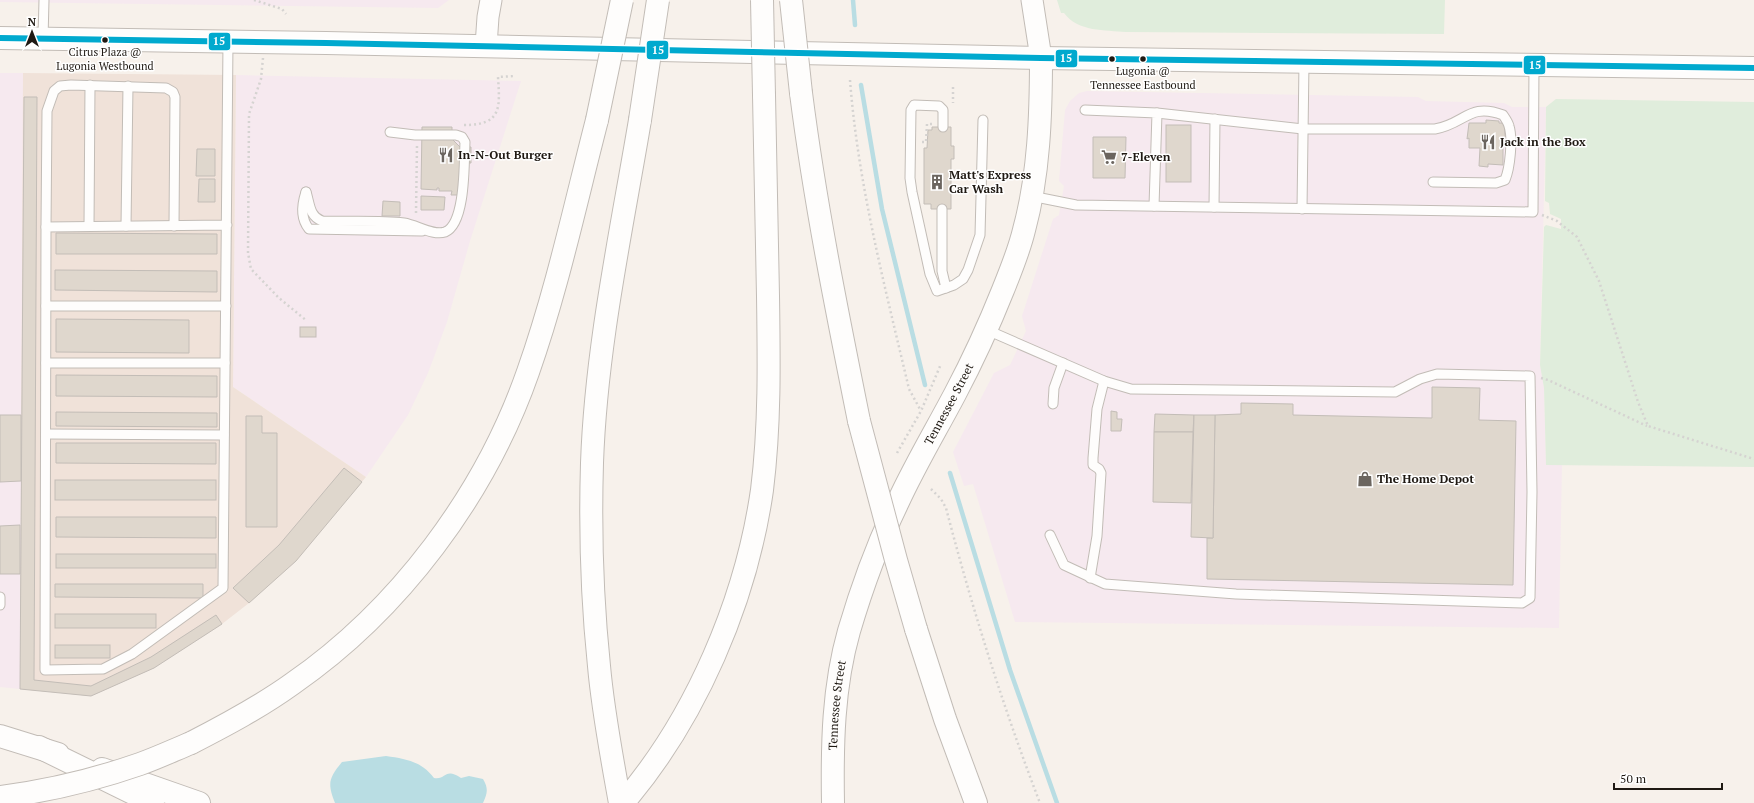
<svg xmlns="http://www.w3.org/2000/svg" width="1754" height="803" font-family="'PT Serif',serif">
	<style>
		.commercial { fill: #f6e9ef }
		.industrial { fill: #f0e2d9 }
		.green { fill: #e0eddc }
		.water { fill: #b9dde3 }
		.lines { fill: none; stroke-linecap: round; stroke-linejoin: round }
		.stream { stroke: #b9dde3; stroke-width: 4.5 }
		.building { fill: #dfd7cd; stroke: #c3bdb7 }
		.service-casing { stroke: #c2bcb6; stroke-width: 11 }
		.tertiary-casing { stroke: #c2bcb6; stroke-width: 23 }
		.secondary-casing { stroke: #c2bcb6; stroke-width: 24 }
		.primary-casing { stroke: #c2bcb6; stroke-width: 24 }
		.motorway-casing { stroke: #c2bcb6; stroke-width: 24 }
		.path { stroke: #d5d3d1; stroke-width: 2.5; stroke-dasharray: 2 3; stroke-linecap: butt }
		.service { stroke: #fefdfc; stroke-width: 9 }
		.tertiary { stroke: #fefdfc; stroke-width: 21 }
		.secondary { stroke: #fefdfc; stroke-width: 22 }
		.primary { stroke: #fefdfc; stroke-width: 22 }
		.motorway { stroke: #fefdfc; stroke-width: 22 }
		.motorway-bridge-casing { stroke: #c2bcb6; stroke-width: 24; stroke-linecap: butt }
		.motorway-bridge { stroke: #fefdfc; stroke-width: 22 }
		.bus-1-casing { stroke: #fff; stroke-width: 9 }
		.bus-1 { stroke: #00a9ce; stroke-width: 6 }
		.bus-dot { fill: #1f1913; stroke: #fff; stroke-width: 1.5 }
		.labels { text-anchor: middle; stroke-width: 3; stroke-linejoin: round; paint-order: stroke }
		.bus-label { font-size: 11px; fill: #1f1913; stroke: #fff }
		.poi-label { font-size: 12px; font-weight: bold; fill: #1f1913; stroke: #fff; text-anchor: start }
		.street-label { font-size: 12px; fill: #1f1913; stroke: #fff }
		.line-badge { stroke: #fff; stroke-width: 1.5 }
		.badge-label { font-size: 11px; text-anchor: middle; font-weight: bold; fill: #fff }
	</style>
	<rect width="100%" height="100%" fill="#f7f1eb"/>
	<g class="commercial">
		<path d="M0 0H449L438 8 0 2Z"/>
		<path d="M0 73H23L24 97 20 689 0 687Z"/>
		<path d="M236 75 521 81 470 241 447 322 428 373 408 415 366 477 233 387Z"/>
		<path d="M1087 91 1418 97 1426 101 1504 103 1512 107H1546L1540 365 1544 388 1546 464H1562L1559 628 1015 622 973 484 964 486 953 452 994 373 1010 365 1026 331 1022 316 1053 219 1059 215 1064 186 1059 181 1065 110 1070 101 1079 93Z"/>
	</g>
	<path class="industrial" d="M23 73 236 75 233 387 366 477 296 561 249 603 222 624 154 668 91 696 20 689Z"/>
	<g class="green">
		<path d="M1057 0H1445L1444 34 1126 32C1105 30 1078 32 1064 13H1061Z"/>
		<path d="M1556 99 1754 102V467L1546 465 1544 388 1540 365 1544 227 1546 225 1561 229V219L1550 214 1549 203 1545 201 1546 107Z"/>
	</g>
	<path class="water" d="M386 756C406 759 421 761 434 778 447 780 444 767 461 778L469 776 483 779C489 789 487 794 483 803H335C327 783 329 778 342 762Z"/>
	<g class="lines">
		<g class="stream">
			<path d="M853 0 855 25"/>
			<path d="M861 85 882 209 925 385"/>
			<path d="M950 473 1010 670 1057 803"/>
		</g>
	</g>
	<g class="building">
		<path d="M24 97H37L34 680 91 686 151 657 216 615 222 624 154 668 91 696 20 689Z"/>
		<path d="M1486 120 1499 121V123H1504L1506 145H1503V165L1488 164V167L1479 166 1480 148H1469V138L1467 139 1469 123H1486Z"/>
		<rect x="1166" y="125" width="25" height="57"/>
		<path d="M422 127H452V139L460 147H471V163H460L459 195H451L452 191H439V188H437V190L421 189Z"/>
		<path d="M932 127H951V146H954V159H951V209H931V204H924V148H927L928 130H932Z"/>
		<path d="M1093 137H1126L1125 178H1093Z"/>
		<path d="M197 149H215V176H196Z"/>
		<path d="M199 179H215V202H198Z"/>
		<path d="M421 196 445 197 444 210H421Z"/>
		<path d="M383 201 400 202V216H382Z"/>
		<path d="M56 233 217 234V254H56Z"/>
		<path d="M55 270 217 271V292L55 290Z"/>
		<path d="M56 319 189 320V353L56 352Z"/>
		<rect x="300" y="327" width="16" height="10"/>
		<path d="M56 375 217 376V397L56 396Z"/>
		<path d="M1432 387 1480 388 1479 420 1516 421 1513 585 1207 579V538H1213L1215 415 1241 414V403L1293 404V415L1432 418Z"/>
		<path d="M1111 411 1117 412V419H1122L1121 431H1111Z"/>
		<path d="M56 412 217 413V427L56 426Z"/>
		<path d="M1155 414 1194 415 1193 432H1154Z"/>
		<path d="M0 415H21V481L0 482Z"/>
		<path d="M1194 415H1215L1213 538 1191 537Z"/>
		<path d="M246 416H262V433H277V527H246Z"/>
		<path d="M1154 432H1193L1191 503 1153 502Z"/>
		<path d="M56 443H216V464L56 463Z"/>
		<path d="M344 468 362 482 296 561 249 603 233 588 279 545Z"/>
		<rect x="55" y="480" width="161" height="20"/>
		<path d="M56 517H216V538L56 537Z"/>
		<path d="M20 525V574H0V526Z"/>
		<rect x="56" y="554" width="160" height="14"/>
		<path d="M55 584H203V598L55 597Z"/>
		<rect x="55" y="614" width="101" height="14"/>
		<rect x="55" y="645" width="55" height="13"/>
	</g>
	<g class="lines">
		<defs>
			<g id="service">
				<path d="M43 39 44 0"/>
				<path d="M1085 110 1157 113 1154 206"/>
				<path d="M1157 113 1303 129H1435C1465 124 1469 102 1503 115 1505 118 1508 122 1509 126 1513 139 1510 168 1505 180L1496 183 1433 182"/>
				<path d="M943 127V110L939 106 914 105 911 110 910 178 912 192 930 274 937 291 954 285 963 279 968 270 980 235 983 120"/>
				<path d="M306 192C310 204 309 216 322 221 349 222 377 220 404 223 417 225 433 236 445 232 466 224 464 161 465 142L462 137 456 135H415L390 132"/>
				<path d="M306 192C302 204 300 218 309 229L422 231"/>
				<path d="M1031 196 1076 205 1533 212 1534 65"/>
				<path d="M1214 207 1215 119"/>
				<path d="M942 209V271L946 288"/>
				<path d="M1302 209 1304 62"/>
				<path d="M227 225 46 227 45 670 103 669 132 654 223 588C225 406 227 224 228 42"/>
				<path d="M89 226 90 85"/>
				<path d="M126 226 128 86"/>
				<path d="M46 227 47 111 54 91 60 86 71 85 166 88 173 92 175 97 174 226"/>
				<path d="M46 306H226"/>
				<path d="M987 330 1104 381 1131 389 1395 392 1420 379 1437 374 1530 376 1532 492 1530 598 1522 603 1236 594 1105 584 1064 565 1050 535"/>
				<path d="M46 363H225"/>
				<path d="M1053 404 1054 388 1063 363"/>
				<path d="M46 434 224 435"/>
				<path d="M1090 578 1097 536 1101 473 1099 469 1093 465V458L1097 409 1104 381"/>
				<path d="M0 597V605"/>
			</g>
			<g id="tertiary">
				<path d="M1032 0 1041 58"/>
				<path d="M486 46 488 17 491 0"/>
			</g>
			<g id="secondary">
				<path d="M0 38 326 43 1041 58 1754 68"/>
				<path id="s1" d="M833 803C832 745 833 687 849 631 862 587 878 543 898 502 915 465 936 430 955 394 973 360 989 325 1003 290 1011 270 1019 251 1024 230 1039 175 1041 115 1041 58"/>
			</g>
			<g id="primary">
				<path d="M0 736 58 754"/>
				<path d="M102 769 199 803"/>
			</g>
			<g id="motorway">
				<path d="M801 93C815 203 837 312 859 421"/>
				<path d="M916 629 945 719 976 803"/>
				<path d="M191 743C226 725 260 707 292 684 399 610 485 495 528 372 557 290 575 205 597 120"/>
				<path d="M39 747 153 803"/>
				<path d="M620 803C612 758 603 712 599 666 592 599 590 530 592 463 596 348 621 233 640 120"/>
				<path d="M623 803C696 718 746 601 762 490 770 426 769 361 768 296 767 229 765 162 764 95"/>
			</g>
		</defs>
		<use href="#service" class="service-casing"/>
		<use href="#tertiary" class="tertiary-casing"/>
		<use href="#secondary" class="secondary-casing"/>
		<use href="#primary" class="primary-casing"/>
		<use href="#motorway" class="motorway-casing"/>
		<g class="path">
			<path d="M254 0 282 9 286 14"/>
			<path d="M263 58 261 79 249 114 248 253 251 269 279 298 307 321"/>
			<path d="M850 80C858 185 885 287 909 389L921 411"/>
			<path d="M953 87V103"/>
			<path d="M464 125C502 125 500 108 498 77L515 76"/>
			<path d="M922 142H926L927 124H933"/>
			<path d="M416 213 417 145"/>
			<path d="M1542 215 1557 221 1577 237 1599 281 1638 402 1648 426 1754 459"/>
			<path d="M1541 378 1548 380 1647 426"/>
			<path d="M897 453 921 411 941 364"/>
			<path d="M931 489 941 499 946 508C972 608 1003 707 1040 803"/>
		</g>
		<use href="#service" class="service"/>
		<use href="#tertiary" class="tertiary"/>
		<use href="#secondary" class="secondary"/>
		<use href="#primary" class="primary"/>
		<use href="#motorway" class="motorway"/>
		<defs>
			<g id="motorway-bridge">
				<path d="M762 0 764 95"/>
				<path d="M791 0 801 93"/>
				<path d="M597 120 622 0"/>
				<path d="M640 120 658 0"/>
				<path d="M859 421 896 560 916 629"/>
				<path d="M0 797C48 791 94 780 140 764 157 758 174 750 191 743"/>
			</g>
		</defs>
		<use href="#motorway-bridge" class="motorway-bridge-casing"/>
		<use href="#motorway-bridge" class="motorway-bridge"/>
		<defs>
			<path id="bus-1" d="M0 38 326 43 1041 58 1754 68"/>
		</defs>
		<use href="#bus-1" class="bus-1-casing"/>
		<use href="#bus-1" class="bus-1"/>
	</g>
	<defs>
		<symbol id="restaurant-bare" viewBox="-9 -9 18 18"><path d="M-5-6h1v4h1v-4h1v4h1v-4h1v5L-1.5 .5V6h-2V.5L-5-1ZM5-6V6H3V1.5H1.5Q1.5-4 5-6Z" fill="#6b655f" stroke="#fff" stroke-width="2.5" paint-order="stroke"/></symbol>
		<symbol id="supermarket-bare" viewBox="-9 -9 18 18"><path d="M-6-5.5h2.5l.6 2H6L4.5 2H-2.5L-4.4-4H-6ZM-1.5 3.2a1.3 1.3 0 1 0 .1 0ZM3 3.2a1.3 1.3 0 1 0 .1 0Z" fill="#6b655f" stroke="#fff" stroke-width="2.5" paint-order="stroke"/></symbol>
		<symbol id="building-bare" viewBox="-9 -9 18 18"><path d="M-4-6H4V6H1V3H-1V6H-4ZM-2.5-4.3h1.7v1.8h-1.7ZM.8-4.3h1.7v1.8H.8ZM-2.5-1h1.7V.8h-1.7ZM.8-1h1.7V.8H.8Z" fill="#6b655f" stroke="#fff" stroke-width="2.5" paint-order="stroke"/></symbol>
		<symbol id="shop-bare" viewBox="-9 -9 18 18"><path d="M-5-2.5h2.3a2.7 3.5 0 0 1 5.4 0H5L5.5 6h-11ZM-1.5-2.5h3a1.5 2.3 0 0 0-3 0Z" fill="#6b655f" stroke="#fff" stroke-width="2.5" paint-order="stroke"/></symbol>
	</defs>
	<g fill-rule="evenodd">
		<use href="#restaurant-bare" x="1477" y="131" width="22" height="22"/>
		<use href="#restaurant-bare" x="435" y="144" width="22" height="22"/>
		<use href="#supermarket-bare" x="1098" y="146" width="22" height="22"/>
		<use href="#building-bare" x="926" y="171" width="22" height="22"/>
		<use href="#shop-bare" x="1354" y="468" width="22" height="22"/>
	</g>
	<g class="bus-dot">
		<circle cx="105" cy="40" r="3.5"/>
		<circle cx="1112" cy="59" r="3.5"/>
		<circle cx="1143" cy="59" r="3.5"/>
	</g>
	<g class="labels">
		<g class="bus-label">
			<text x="105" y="56">Citrus Plaza @<tspan x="105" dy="14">Lugonia Westbound</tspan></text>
			<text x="1143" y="75">Lugonia @<tspan x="1143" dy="14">Tennessee Eastbound</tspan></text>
		</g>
		<g class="poi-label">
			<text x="1500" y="146">Jack in the Box</text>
			<text x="458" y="159">In-N-Out Burger</text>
			<text x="1121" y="161">7-Eleven</text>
			<text x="949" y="179">Matt's Express<tspan x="949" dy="14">Car Wash</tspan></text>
			<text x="1377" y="483">The Home Depot</text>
		</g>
		<g class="street-label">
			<text dy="4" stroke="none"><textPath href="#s1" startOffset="422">Tennessee Street</textPath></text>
			<text dy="4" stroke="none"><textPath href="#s1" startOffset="98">Tennessee Street</textPath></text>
		</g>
	</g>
	<g class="line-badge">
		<rect x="208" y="32" width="23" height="19" rx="4" fill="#00a9ce"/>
		<rect x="646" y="40" width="23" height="20" rx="4" fill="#00a9ce"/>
		<rect x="1055" y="49" width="23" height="19" rx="4" fill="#00a9ce"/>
		<rect x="1523" y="55" width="23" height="20" rx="4" fill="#00a9ce"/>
	</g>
	<g class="badge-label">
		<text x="219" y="45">15</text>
		<text x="658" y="54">15</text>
		<text x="1066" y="62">15</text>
		<text x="1535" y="69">15</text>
	</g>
	<g transform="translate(32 32)" stroke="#ffffff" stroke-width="3" paint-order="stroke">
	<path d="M0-3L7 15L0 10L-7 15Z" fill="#1f1913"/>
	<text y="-6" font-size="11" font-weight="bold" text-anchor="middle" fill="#1f1913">N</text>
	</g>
	<path d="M1614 783v6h108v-6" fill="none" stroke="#1f1913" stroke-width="2"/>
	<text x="1620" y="783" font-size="12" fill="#1f1913" stroke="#ffffff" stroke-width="3" paint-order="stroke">50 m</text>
</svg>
